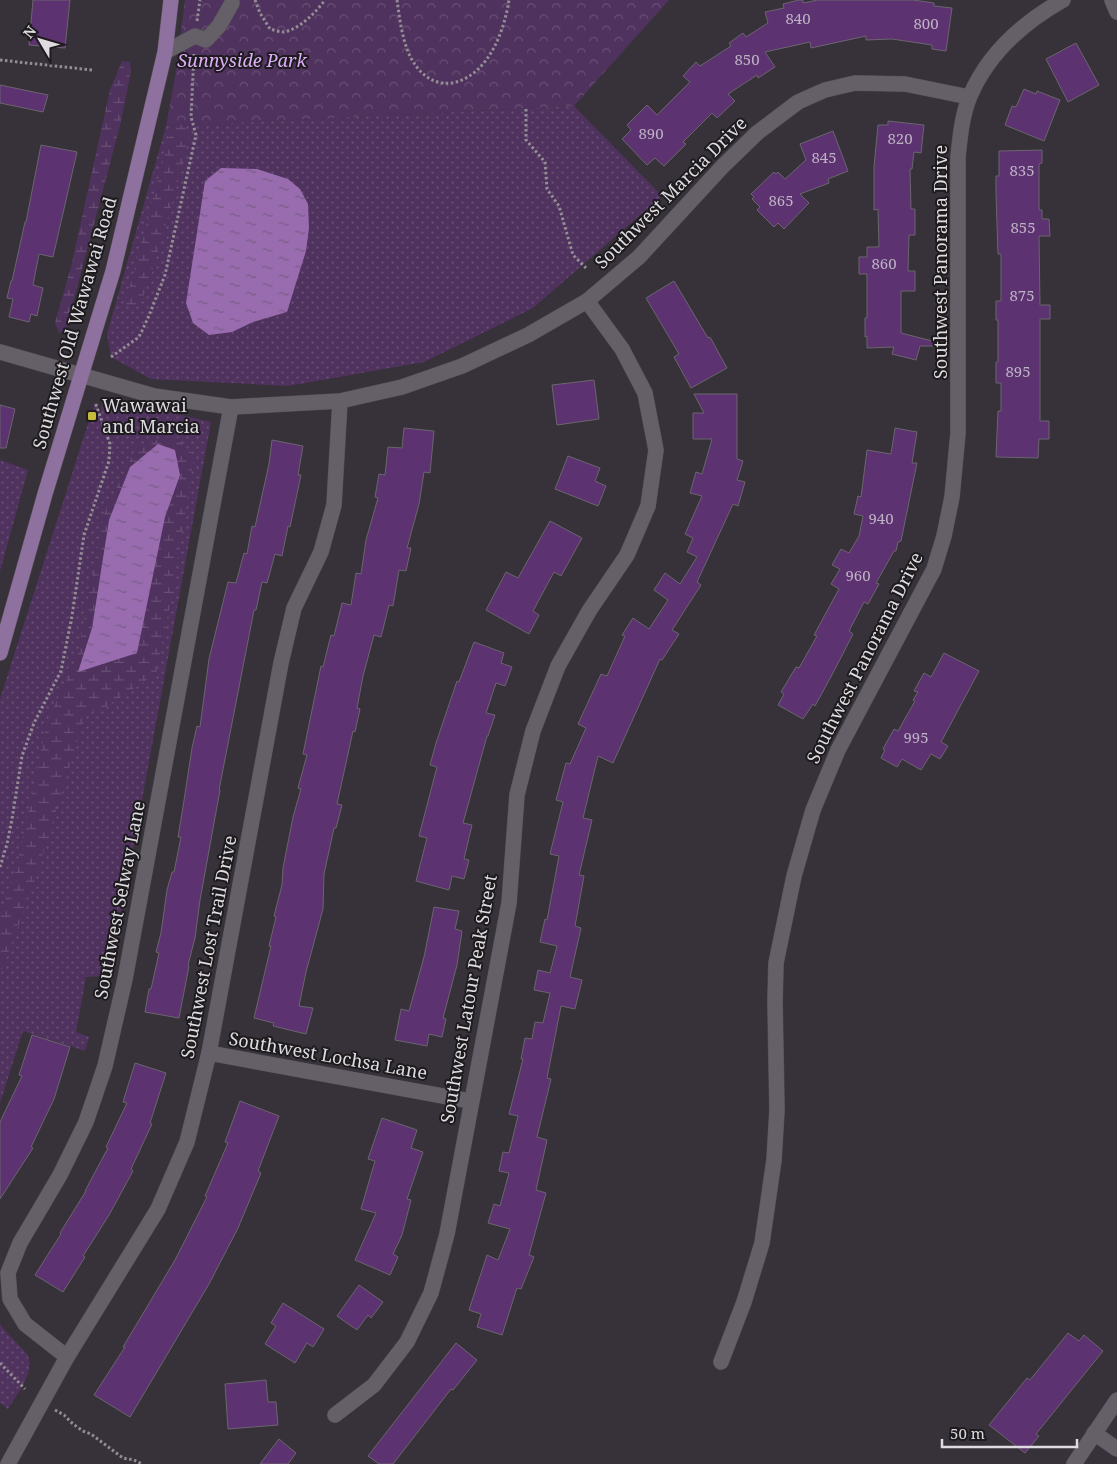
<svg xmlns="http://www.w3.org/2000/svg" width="1117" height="1464" font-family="'Noto Serif',serif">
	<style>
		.grass { fill: url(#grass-dots) }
		.wetland { fill: url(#wetland-marsh) }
		.park { fill: url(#park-crowns) }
		.water { fill: url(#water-ripples) }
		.building { fill: #5c3270; stroke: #6b656e }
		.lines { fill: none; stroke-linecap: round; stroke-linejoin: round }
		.minor-casing { stroke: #545057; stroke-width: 16 }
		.major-casing { stroke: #545057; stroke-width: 16 }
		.path { stroke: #928e94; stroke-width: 3; stroke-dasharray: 2.5 2.5; stroke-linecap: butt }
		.minor { stroke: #656068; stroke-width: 15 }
		.major { stroke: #8f719f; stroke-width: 15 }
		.poi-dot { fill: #c7bb3b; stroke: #1d1b1e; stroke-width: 2 }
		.labels { text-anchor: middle; stroke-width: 4; stroke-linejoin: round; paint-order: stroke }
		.number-label { font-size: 15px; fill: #beb2c5 }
		.park-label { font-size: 18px; font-style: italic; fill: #ddaef6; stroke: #1d1b1e }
		.street-label { font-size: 18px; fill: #dfdce1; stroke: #1d1b1e }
		.poi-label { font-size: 18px; fill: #dfdce1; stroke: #1d1b1e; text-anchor: start }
	</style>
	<defs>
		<pattern id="grass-dots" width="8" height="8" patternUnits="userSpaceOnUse" patternTransform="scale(1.25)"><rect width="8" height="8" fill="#50325e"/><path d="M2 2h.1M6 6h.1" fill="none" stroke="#694f75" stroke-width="1.8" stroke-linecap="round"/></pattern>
		<pattern id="wetland-marsh" width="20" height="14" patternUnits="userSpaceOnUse" patternTransform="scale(1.25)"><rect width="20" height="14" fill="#50325e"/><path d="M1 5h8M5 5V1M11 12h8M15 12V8" fill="none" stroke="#694f75"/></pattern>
		<pattern id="park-crowns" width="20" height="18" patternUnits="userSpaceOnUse" patternTransform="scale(1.25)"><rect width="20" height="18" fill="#50325e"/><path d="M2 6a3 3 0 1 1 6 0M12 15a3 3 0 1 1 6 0" fill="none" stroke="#694f75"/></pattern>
		<pattern id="water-ripples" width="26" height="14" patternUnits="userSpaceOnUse" patternTransform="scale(1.25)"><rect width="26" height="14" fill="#986cae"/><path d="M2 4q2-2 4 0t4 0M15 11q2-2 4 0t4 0" fill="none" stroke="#7a5d89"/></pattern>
	</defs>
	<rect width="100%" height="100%" fill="#37323a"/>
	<g class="grass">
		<path d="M574 106 662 196 533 308 424 362 288 386 151 379 111 357 107 334 166 126Z"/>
		<path d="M103 397 211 422 111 970 103 976 86 977 76 1032 89 1037 85 1051 23 1031 0 1103V699L95 402 100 414Z"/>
		<path d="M0 460 28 470 0 571Z"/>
		<path d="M0 1324C6 1334 25 1349 28 1356 35 1373 16 1395 8 1409L0 1403Z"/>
	</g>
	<g class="wetland">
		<path d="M122 61 130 62 131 71 120 126 66 329 59 333 55 323 71 267 110 90Z"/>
		<path d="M177 121 183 122 189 137 174 197 151 275 142 299 134 308 125 305 169 138Z"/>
		<path d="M175 435 194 456 174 585 156 674 107 706 86 713 31 892 0 974V917L16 870 47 722 78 654 103 516 137 446Z"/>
	</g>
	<path class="park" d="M185 0H669L574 106 166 126 176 72Z"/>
	<g class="water">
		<path d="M221 168 257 169 288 179 300 189 308 204 309 228 306 251 287 312 253 322 232 332 209 335 193 323 186 303 205 181Z"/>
		<path d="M158 444 175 450 180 475 165 517 137 653 78 672 92 628 109 520 130 467Z"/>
	</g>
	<g class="building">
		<path d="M33 0H70L65 48 29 45Z"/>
		<path d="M799 0H803V3L818 0H913L934 3V6L952 8 946 51 932 49V45L892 39 866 40V36L811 48 810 42 765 52 775 67 758 78 757 75 728 94 735 101 717 118 712 113 683 142 686 144 664 166 655 158 647 165 622 139 631 130 627 125 647 105 657 115 690 82 683 76 696 62 700 66 731 46 729 43 743 33 746 37 768 23 765 12 784 8 783 4Z"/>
		<path d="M1076 43 1099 85 1068 102 1046 59Z"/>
		<path d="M0 85 48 95 43 112 0 103Z"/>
		<path d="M1024 89 1036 94 1037 91 1060 100 1044 141 1005 125 1012 106 1016 107Z"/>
		<path d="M888 121 924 125 921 153 914 152 912 169H910L911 209H915V235H909L908 271H915V291H901V333L936 342 935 346H920L916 360 892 354 894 347 867 348V336L865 337V318H867V274H859V257H867V247H879L878 209 874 210V167L878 125H888Z"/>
		<path d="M833 131 848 171 828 179 829 183 800 194 809 203 784 229 778 223 774 227 757 210 760 207 752 199 754 197 751 194 774 172 776 174 778 172 785 179 806 160 800 144Z"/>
		<path d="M41 145 77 152 53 257 39 254 33 285 43 288 37 316 31 314 29 322 9 317 13 299 7 298 11 281H12L25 222H26Z"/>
		<path d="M1042 150V163L1039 164V210H1042V219H1049L1050 236H1039L1040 305H1050V319H1040V421H1049V439H1039L1038 458 996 457 998 411H1001V383H996V362H998V320H996V301H1001V254H998L996 193V176H999V151Z"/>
		<path d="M674 281 708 338 710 337 727 368 691 388 674 357 679 354 646 298Z"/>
		<path d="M594 380 599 419 557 425 552 385Z"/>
		<path d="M694 394H737V459L743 461 737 480 745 482 738 506 733 504 697 582 701 585 672 630 679 634 662 660 660 659 613 763 598 756 583 818 592 820 579 875 584 876 575 926 581 928 570 977 582 980 575 1009 561 1006 547 1078 551 1079 537 1137 547 1140 536 1190 546 1193 529 1255 534 1257 521 1289 517 1288 502 1335 477 1327 481 1314 469 1310 487 1255 498 1260 510 1229 488 1223 494 1204 500 1206 509 1173 499 1171 503 1152 509 1153 518 1116 509 1114 523 1059H521L525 1038 532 1039 535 1022 543 1023 550 993 534 990 538 970 550 973 557 946 540 942 545 919 547 920 559 856 550 854 563 802 556 800 566 763 570 764 586 728 578 724 601 674 607 676 625 636 622 635 633 618 649 629 668 600 654 590 665 573 680 584 697 557 687 552 693 538 685 534 702 496 690 493 696 472 702 474 712 439H693V413H704Z"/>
		<path d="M0 405 15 409 6 448H0Z"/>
		<path d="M404 428 434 431 430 473 424 472 419 504 407 548H411L406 571 399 570 393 606 389 605 381 637 374 635 363 676 357 708 360 709 355 732 353 731 337 804 342 805 336 828H334L324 874 323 909 306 972 299 1006 313 1008 306 1034 273 1026 274 1023 254 1018 271 946H269L276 917 274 916 282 885 283 868 293 817 301 789 298 788 307 755 303 754 321 666 323 667 331 635 334 636 342 603 351 605 356 573 361 574 366 540 378 498 375 497 379 474 385 475 388 447 402 448Z"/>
		<path d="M895 428 917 432 912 463H917L901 541 898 542 896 551H894L876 583 879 584 868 604 864 602 849 631 853 634 834 671 815 706 813 704 803 719 778 705 784 694 781 692 796 667 799 668 817 636 814 635 839 589 831 584 840 569 832 565 841 549 849 553 859 536 863 516 854 514 858 496 861 497 867 450 891 454Z"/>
		<path d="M272 440 303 446 298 475H301L290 527 288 526 282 556 275 554 267 583 262 582 256 610H254L219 790H220L200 900 195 938 188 965 189 966 179 1018 145 1012 149 989H151L159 953 156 952 161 933 167 890 172 872H174L181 837H178L183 807 192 748 197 726 200 727 209 659 228 582 236 583 244 553 247 554 252 526 255 527 269 464Z"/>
		<path d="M568 456 600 468 595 481 606 486 598 506 555 489Z"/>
		<path d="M550 521 582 538 561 576 554 572 533 611 539 615 529 634 486 610 506 572 518 578Z"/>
		<path d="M474 642 504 653 501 663 512 667 505 686 496 683 486 713 495 715 488 736H487L463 823 472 825 464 859 469 860 464 879 452 876 449 890 416 881 427 838 419 836 437 767 430 765 436 743 457 681 459 682Z"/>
		<path d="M944 653 979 671 941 742 948 746 940 759 931 754 921 770 902 759 897 767 881 758 885 750 883 749 894 729 898 731 915 701 913 700 918 692 914 691 924 673 931 677Z"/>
		<path d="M434 907 459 911 455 929 462 931 457 965 443 1018 446 1019 442 1037 429 1034 427 1046 395 1040 401 1009 409 1011 424 957Z"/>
		<path d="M32 1035 70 1047 54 1099 31 1147 33 1148 0 1199V1122L22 1076 19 1075Z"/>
		<path d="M135 1063 166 1073 150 1123 152 1124 131 1169 133 1171 109 1215 83 1256 85 1257 63 1292 35 1275 61 1234 60 1233 86 1191H85L108 1148 106 1147 127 1103 123 1102Z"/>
		<path d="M240 1101 279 1116 258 1171 261 1173 238 1228 209 1284 130 1417 94 1395 125 1347H123L175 1260 207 1197 205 1196 228 1143 225 1142Z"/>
		<path d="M382 1118 417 1130 411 1148 423 1152 407 1199 411 1200 402 1235 393 1254 398 1257 390 1275 355 1260 376 1213 361 1209 375 1161 368 1159Z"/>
		<path d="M359 1285 383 1302 371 1318 368 1315 357 1330 337 1316Z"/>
		<path d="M283 1303 324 1329 313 1347 307 1343 295 1363 265 1344 276 1326 271 1323Z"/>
		<path d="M1068 1333 1079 1341 1084 1335 1103 1351 1036 1434 1039 1436 1025 1453 989 1425 1027 1378 1030 1380Z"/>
		<path d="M456 1343 477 1360 453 1390 451 1389 393 1464H379L368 1456Z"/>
		<path d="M266 1380 268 1402H276L278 1425 228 1429 225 1384Z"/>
		<path d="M279 1439 296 1453 288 1464H260Z"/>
	</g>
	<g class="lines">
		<defs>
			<g id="minor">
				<path d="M1112 0 1117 12"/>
				<path d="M165 52 195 36 206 40 219 26 232 3"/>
				<path d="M0 352 154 396 231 407 340 401 402 387 462 366 528 335 587 301 639 257 722 167 757 133 798 102 825 90 855 83 905 84 969 97"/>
				<path d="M209 1053 470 1101"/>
				<path d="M67 1357 25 1324 10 1299 8 1273 20 1243 60 1175 86 1122 105 1066 125 979 231 407"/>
				<path d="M721 1362 744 1302 762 1243 774 1160 777 1110 775 1002 776 963 794 876 813 810 838 750 934 569 944 536 952 497 958 433V157C960 137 962 115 970 96 988 54 1024 22 1063 0"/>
				<path d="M335 1415 374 1385 407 1342 431 1293 447 1234 509 903 517 795 533 731 558 666 589 611 627 555 648 506 656 450 645 393 622 349 587 301"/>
				<path d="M1094 1433 1117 1449"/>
				<path d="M8 1464 67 1357 158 1209 187 1142 209 1053 281 663 294 608 321 552 334 505 340 401"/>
				<path d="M1074 1464 1117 1400"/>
			</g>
			<path id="major" d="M0 653 45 494 113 271 165 52 171 0"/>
		</defs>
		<use href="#minor" class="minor-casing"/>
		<use href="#major" class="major-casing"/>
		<g class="path">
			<path d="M255 0 260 13 270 29C274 30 279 32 283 32 299 30 316 12 325 0"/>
			<path d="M397 0C400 21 403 49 416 66 425 78 437 85 452 83 488 76 504 32 509 0"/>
			<path d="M197 21 200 0"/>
			<path d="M0 60 92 70"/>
			<path d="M526 109V140L545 162 547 189 559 206 573 255 586 268"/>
			<path d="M111 357 139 337 148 318 165 275 196 135 191 117 194 54"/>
			<path d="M0 867 7 844 12 819 22 756 34 723 61 671 72 616 84 535 109 461 110 444 95 402"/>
			<path d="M0 1363 25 1389"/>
			<path d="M55 1410 64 1415 73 1424 83 1431 91 1434 123 1458 134 1460 142 1464"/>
		</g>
		<use href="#minor" class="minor"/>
		<use href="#major" class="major"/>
	</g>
	<rect class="poi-dot" x="87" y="411" width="10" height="10" rx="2.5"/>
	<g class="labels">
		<g class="number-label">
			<text x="798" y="24">840</text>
			<text x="926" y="29">800</text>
			<text x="747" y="65">850</text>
			<text x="651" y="139">890</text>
			<text x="900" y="144">820</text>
			<text x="824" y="163">845</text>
			<text x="1022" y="176">835</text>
			<text x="781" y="206">865</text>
			<text x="1023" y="233">855</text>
			<text x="884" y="269">860</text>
			<text x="1022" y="301">875</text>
			<text x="1018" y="377">895</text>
			<text x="881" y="524">940</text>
			<text x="858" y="581">960</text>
			<text x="916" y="743">995</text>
		</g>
		<g class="park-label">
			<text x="242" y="67">Sunnyside Park</text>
		</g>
		<g class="street-label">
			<text transform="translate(671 193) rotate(-45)" y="6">Southwest Marcia Drive</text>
			<text transform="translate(941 262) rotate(-90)" y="6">Southwest Panorama Drive</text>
			<text transform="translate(75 323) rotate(-74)" y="6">Southwest Old Wawawai Road</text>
			<text transform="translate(865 658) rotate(-63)" y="6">Southwest Panorama Drive</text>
			<text transform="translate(120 900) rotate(-79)" y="6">Southwest Selway Lane</text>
			<text transform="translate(209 947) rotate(-79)" y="6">Southwest Lost Trail Drive</text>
			<text transform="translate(469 999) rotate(-80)" y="6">Southwest Latour Peak Street</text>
			<text transform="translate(328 1056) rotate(10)" y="6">Southwest Lochsa Lane</text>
		</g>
		<g class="poi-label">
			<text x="102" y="412">Wawawai<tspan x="102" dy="21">and Marcia</tspan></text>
		</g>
	</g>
	<g transform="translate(40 40) rotate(308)" stroke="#1d1b1e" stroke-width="4" paint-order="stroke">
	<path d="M0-4L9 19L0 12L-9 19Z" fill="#dfdce1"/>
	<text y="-8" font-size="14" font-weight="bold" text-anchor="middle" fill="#dfdce1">N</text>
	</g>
	<path d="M942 1439v8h135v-8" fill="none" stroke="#dfdce1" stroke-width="2.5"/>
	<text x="950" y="1439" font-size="15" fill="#dfdce1" stroke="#1d1b1e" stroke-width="4" paint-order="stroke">50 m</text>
</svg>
